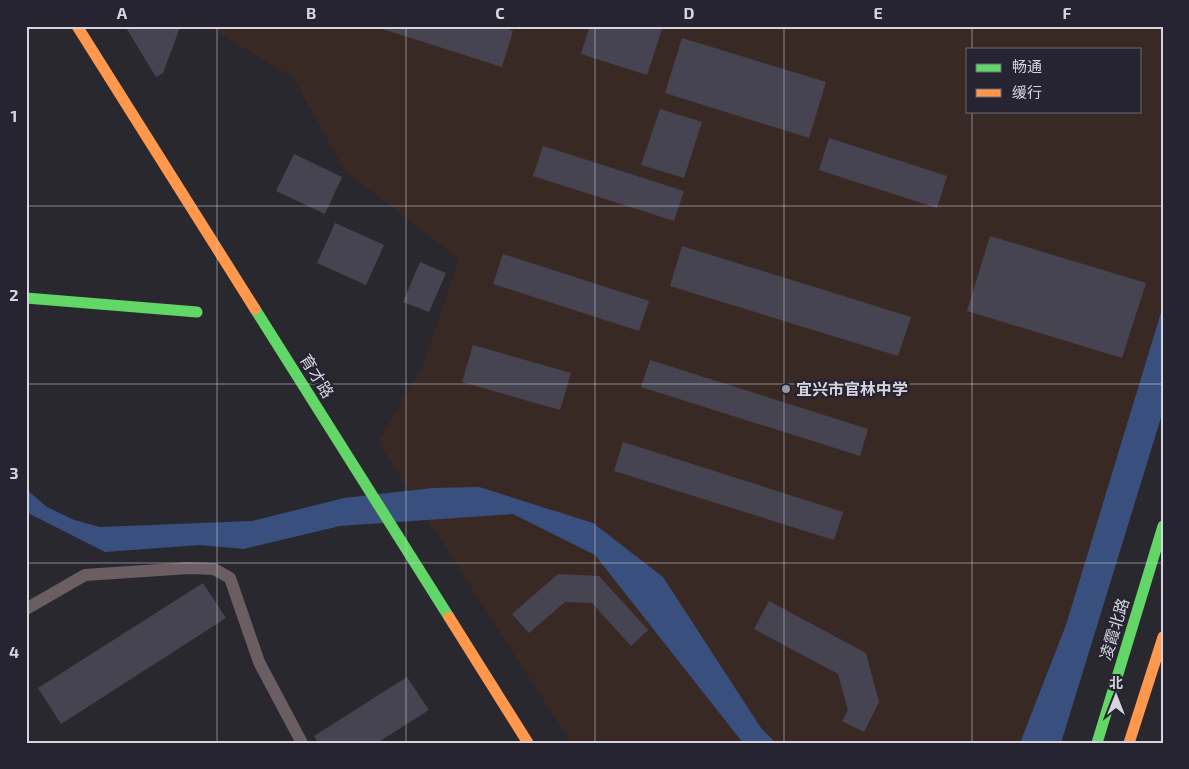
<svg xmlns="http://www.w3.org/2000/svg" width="1189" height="769" font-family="'Exo 2','Noto Sans SC',sans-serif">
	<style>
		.education { fill: #392925; fill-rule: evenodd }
		.water { fill: #39507e }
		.building { fill: #474451 }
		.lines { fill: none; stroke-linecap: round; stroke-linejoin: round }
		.lane { stroke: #6b5e62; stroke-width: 12 }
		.fast { stroke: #63d668; stroke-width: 11 }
		.slow { stroke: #ff974d; stroke-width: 11 }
		.grid { fill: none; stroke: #d6d4de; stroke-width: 1; stroke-opacity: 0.55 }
		.poi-dot { fill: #9998a0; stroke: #272432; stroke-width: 2 }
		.labels { text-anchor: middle; stroke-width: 5; stroke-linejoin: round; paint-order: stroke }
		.street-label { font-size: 16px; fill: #d6d4de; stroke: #272432 }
		.poi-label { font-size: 16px; font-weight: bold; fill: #d6d4de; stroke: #272432; text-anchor: start }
		.neatline { fill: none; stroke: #d6d4de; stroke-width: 2 }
		.grid-label { font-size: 16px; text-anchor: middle; font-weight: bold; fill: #d6d4de }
	</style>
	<rect width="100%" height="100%" fill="#29282e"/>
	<path class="education" d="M206 26H1163V411L1061 743H571L378 442 422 367 459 259 345 171 293 77ZM968 49H1140V111H968Z"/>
	<g class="water">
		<path d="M1163 306V411L1061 743H1020L1066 625Z"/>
		<path d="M479 487 593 523 663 577 761 728 776 743H743L595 555 513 514 340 526 243 549 199 545 105 552 26 512V489L47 507 74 520 100 527 252 521 344 498 432 488Z"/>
	</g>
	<g class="building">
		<path d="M125 26H177L179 30 163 73 156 77Z"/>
		<path d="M373 26H499L513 31 502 67Z"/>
		<path d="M590 26H663L647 75 581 54Z"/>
		<path d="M682 38 826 82 809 138 665 93Z"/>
		<path d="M660 109 702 122 684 178 641 165Z"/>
		<path d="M829 138 947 176 937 208 819 170Z"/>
		<path d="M543 146 684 191 674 221 533 176Z"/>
		<path d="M294 154 342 177 325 214 276 191Z"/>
		<path d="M335 223 384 245 366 285 317 263Z"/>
		<path d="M990 236 1146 283 1122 358 967 311Z"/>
		<path d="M682 246 911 317 898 356 670 286Z"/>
		<path d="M503 254 649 301 639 331 493 284Z"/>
		<path d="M420 262 446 273 429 312 403 302Z"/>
		<path d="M473 345 571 373 560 410 462 382Z"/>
		<path d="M650 360 868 429 860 456 641 387Z"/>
		<path d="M623 442 843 512 834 540 614 471Z"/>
		<path d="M558 574 599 576 648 630 631 646 592 603 565 602 529 633 512 614Z"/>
		<path d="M203 583 226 618 61 724 38 688Z"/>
		<path d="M769 601 866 653 879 702 864 732 842 721 848 710 838 674 754 629Z"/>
		<path d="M407 677 429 710 377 743H318L314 736Z"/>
	</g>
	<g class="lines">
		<path class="lane" d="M26 609 85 575 189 568 214 569 230 578 259 662 302 743"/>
		<g class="fast">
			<path d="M26 298 197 312"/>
			<path d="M255 309 449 617"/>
			<path d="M1097 743 1163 526"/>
		</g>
		<g class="slow">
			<path d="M77 26 255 309"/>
			<path d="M449 617 528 743"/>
			<path d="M1129 743 1163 637"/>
		</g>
	</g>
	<path class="grid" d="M217 26V743M406 26V743M595 26V743M784 26V743M972 26V49M972 111V743M26 206H1163M26 384H1163M26 563H1163"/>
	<circle class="poi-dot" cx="786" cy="389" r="5"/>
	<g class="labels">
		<g class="street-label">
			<text transform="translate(317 376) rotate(58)" y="6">育才路</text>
			<text transform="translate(1114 629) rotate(-73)" y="6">凌霞北路</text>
		</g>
		<g class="poi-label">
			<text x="796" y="395">宜兴市官林中学</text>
		</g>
	</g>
	<rect width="1189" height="769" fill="none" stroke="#272432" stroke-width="55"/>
	<rect x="966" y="48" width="175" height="65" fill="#272432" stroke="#6d6a77"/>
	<rect x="976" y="64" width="25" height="8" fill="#63d668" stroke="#6d6a77"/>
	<text x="1012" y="72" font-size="15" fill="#d6d4de">畅通</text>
	<rect x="976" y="89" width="25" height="8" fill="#ff974d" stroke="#6d6a77"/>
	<text x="1012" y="98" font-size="15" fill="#d6d4de">缓行</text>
	<g transform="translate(1116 696)" stroke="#272432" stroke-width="4" paint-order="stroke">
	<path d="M0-4L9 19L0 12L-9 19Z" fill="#d6d4de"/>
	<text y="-8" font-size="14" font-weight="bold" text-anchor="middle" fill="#d6d4de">北</text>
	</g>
	<rect x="28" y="28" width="1134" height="714" class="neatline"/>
	<g class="grid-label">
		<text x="122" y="19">A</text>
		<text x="311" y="19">B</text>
		<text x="500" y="19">C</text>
		<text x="689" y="19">D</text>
		<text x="878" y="19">E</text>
		<text x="1067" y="19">F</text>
		<text x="14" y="122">1</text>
		<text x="14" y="301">2</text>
		<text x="14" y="479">3</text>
		<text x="14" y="658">4</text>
	</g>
</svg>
